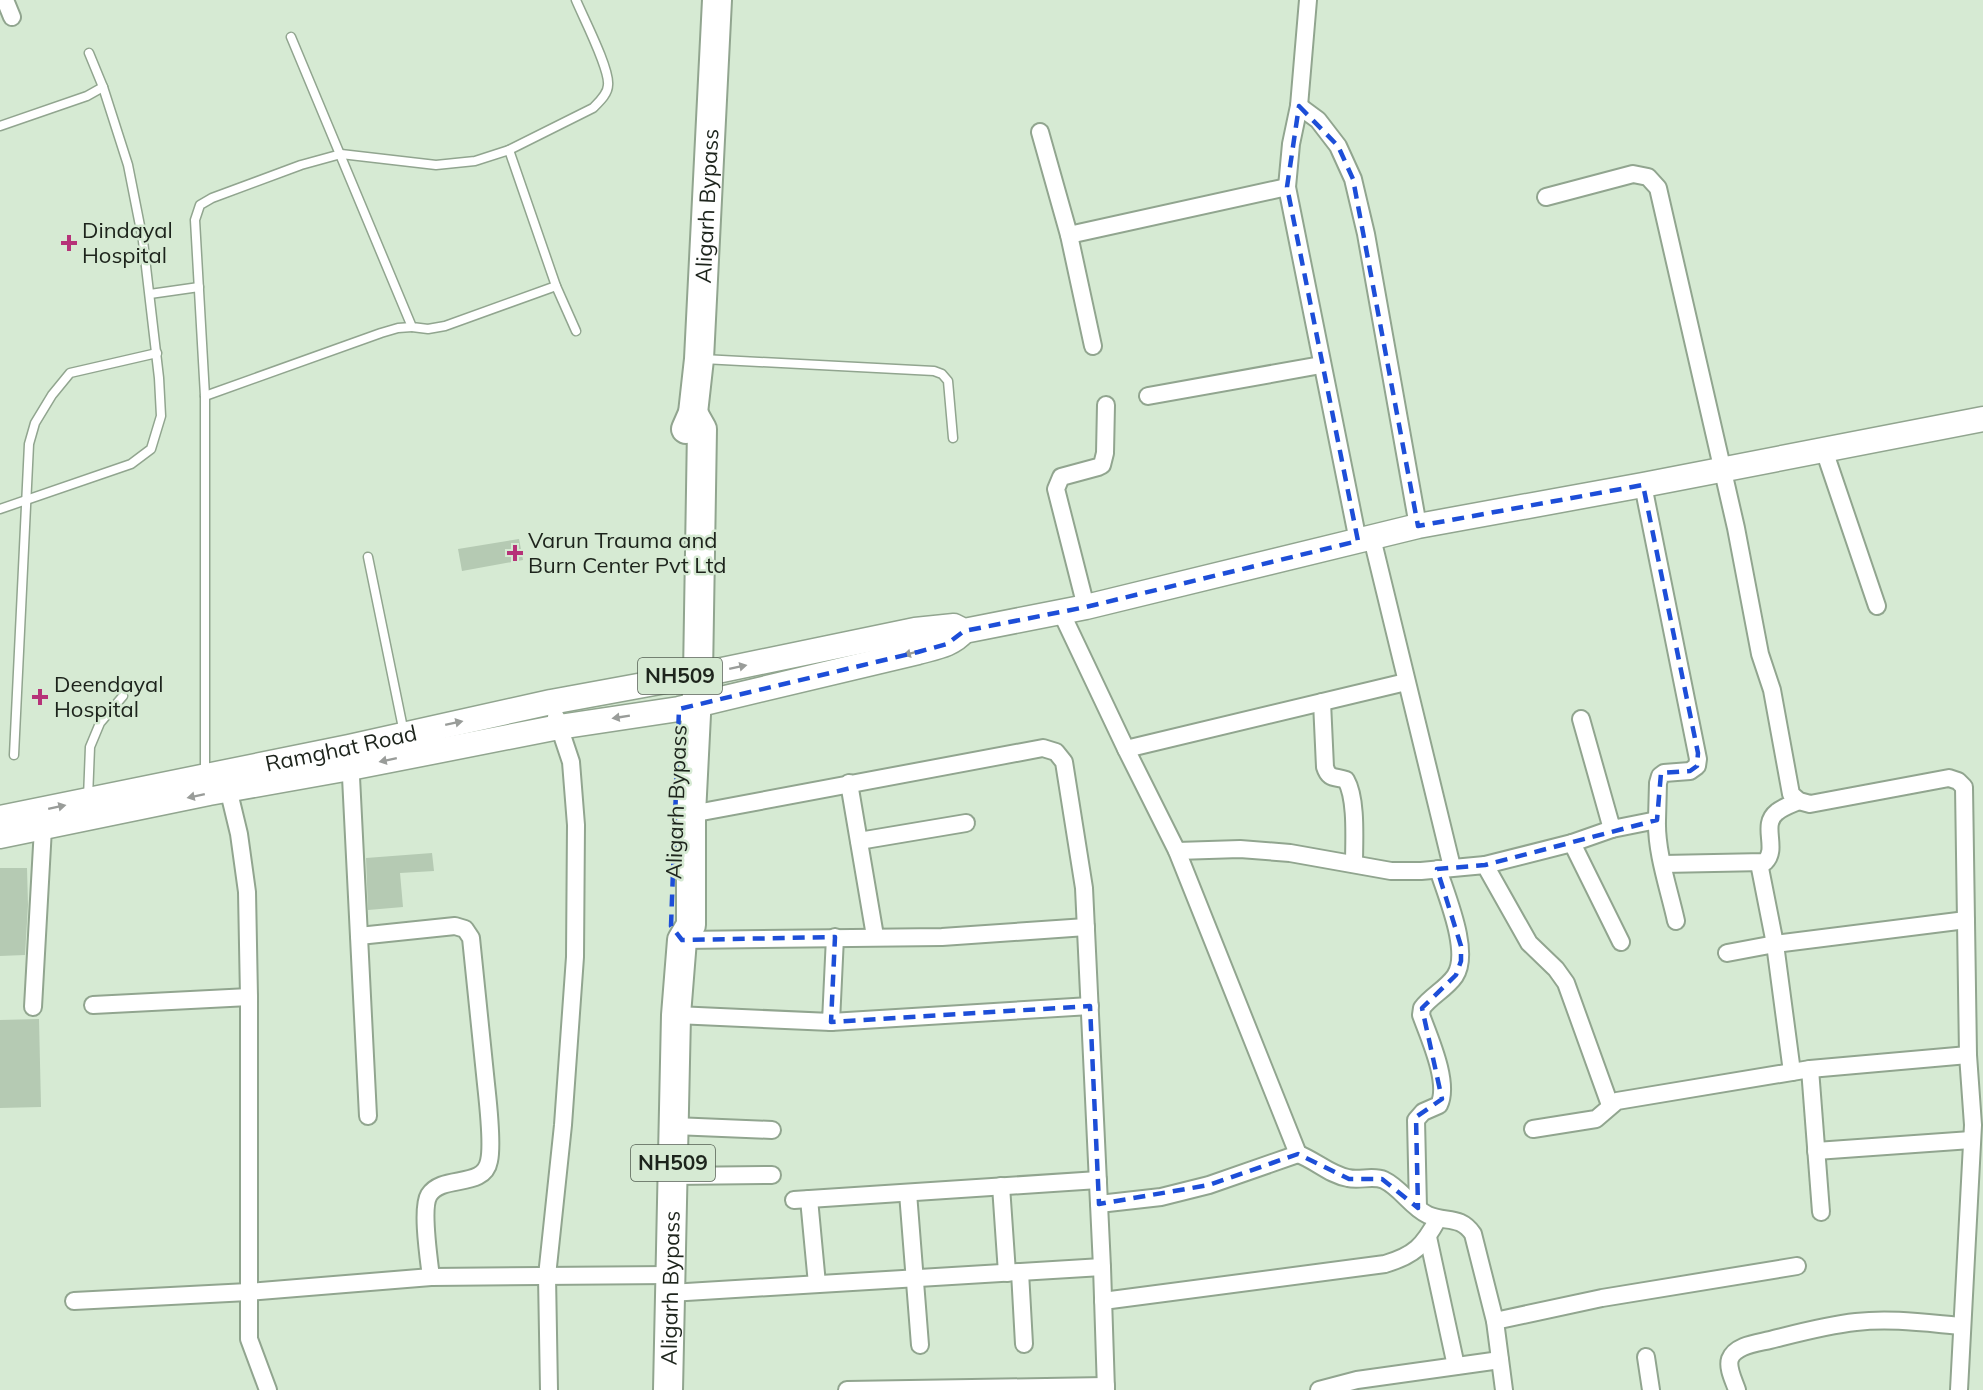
<svg xmlns="http://www.w3.org/2000/svg" width="1983" height="1390" font-family="Mulish,sans-serif">
	<style>
		.building { fill: #b5cab3 }
		.lines { fill: none; stroke-linecap: round; stroke-linejoin: round }
		.service-casing { stroke: #91a58f; stroke-width: 11 }
		.minor-casing { stroke: #91a58f; stroke-width: 20 }
		.secondary-casing { stroke: #91a58f; stroke-width: 27 }
		.trunk-casing { stroke: #91a58f; stroke-width: 32 }
		.service { stroke: #fff; stroke-width: 8 }
		.minor { stroke: #fff; stroke-width: 16 }
		.secondary { stroke: #fff; stroke-width: 24 }
		.trunk { stroke: #fff; stroke-width: 28 }
		.oneway { fill: #999c99 }
		.marked { fill: none; stroke: #1d4ed8; stroke-width: 4.5; stroke-dasharray: 12 8; stroke-linejoin: round }
		.poi-dot { fill: #b63278; stroke: #d6ead3; stroke-width: 2 }
		.labels { text-anchor: middle; stroke-width: 5; stroke-linejoin: round; paint-order: stroke }
		.shield { fill: #d6ead3; stroke: #545f53; stroke-width: 1.5 }
		.shield-label { font-size: 21px; font-weight: bold; fill: #1d241c }
		.street-label { font-size: 22px; fill: #1d241c; stroke: #d6ead3 }
		.poi-label { font-size: 22px; fill: #1d241c; stroke: #d6ead3; text-anchor: start }
	</style>
	<rect width="100%" height="100%" fill="#d6ead3"/>
	<g class="building">
		<path d="M519 539 523 560 462 571 458 549Z"/>
		<path d="M432 853 434 871 400 873 403 907 368 910 366 858Z"/>
		<path d="M0 868H27L28 905 25 955 0 956Z"/>
		<path d="M39 1019 41 1107 0 1108V1020Z"/>
	</g>
	<g class="lines">
		<defs>
			<g id="service">
				<path d="M291 37 412 327 428 329 445 326 556 286 509 150"/>
				<path d="M0 126 87 96 103 87"/>
				<path d="M556 286 576 331"/>
				<path d="M150 294 199 287"/>
				<path d="M703 359 934 371 942 374 948 381 953 438"/>
				<path d="M205 396 381 333 398 328 412 327"/>
				<path d="M0 509 131 464 151 449 161 416 159 378 143 241 128 165 103 87 89 53"/>
				<path d="M368 557 404 733"/>
				<path d="M14 755 29 444 35 423 52 395 70 373 157 353"/>
				<path d="M205 773V396L195 220 200 205 212 198 301 165 341 154 436 165 475 161 509 150 593 108C599 102 608 94 608 85 610 69 583 17 576 0"/>
				<path d="M88 798 90 747 100 723 123 696"/>
			</g>
			<g id="minor">
				<path d="M5 0 12 17"/>
				<path d="M1299 106 1318 120 1338 146 1353 179 1366 234 1418 526"/>
				<path d="M1040 132 1069 235 1093 346"/>
				<path d="M1287 187 1291 144 1299 106 1308 0"/>
				<path d="M1546 197 1633 174 1648 177 1658 188 1736 528 1760 654 1772 690 1791 794 1799 801 1810 804 1949 778 1958 781 1964 787 1968 1055 1973 1125 1959 1390"/>
				<path d="M1069 235 1287 187 1358 541"/>
				<path d="M1148 396 1321 365"/>
				<path d="M1824 450 1877 606"/>
				<path d="M1643 485 1698 759 1697 766 1690 771 1664 773 1660 776 1658 783 1657 820"/>
				<path d="M1372 538 1452 867"/>
				<path d="M1086 607 1056 489 1061 477 1098 467 1102 465 1105 453 1106 405"/>
				<path d="M1061 612 1126 749 1177 851 1298 1154"/>
				<path d="M1322 702 1325 767C1329 780 1335 776 1346 780 1357 799 1354 841 1354 864"/>
				<path d="M1581 719 1612 829 1657 820C1656 853 1669 889 1676 921"/>
				<path d="M1126 749 1406 682"/>
				<path d="M350 757 368 1116"/>
				<path d="M226 780 239 834 247 892 249 997V1339L268 1390"/>
				<path d="M849 783 875 936"/>
				<path d="M691 814 1043 748 1056 752 1064 762 1084 888 1102 1267 1106 1390"/>
				<path d="M859 841 966 823"/>
				<path d="M1572 843 1612 829"/>
				<path d="M1177 851 1240 849 1290 853 1391 871H1421L1485 865 1529 943 1556 969 1566 983 1610 1105"/>
				<path d="M1759 863 1775 944 1792 1072"/>
				<path d="M1663 864 1765 862C1779 848 1760 825 1777 812 1783 807 1792 804 1799 801"/>
				<path d="M1485 865 1572 843 1621 942"/>
				<path d="M359 936 455 926 465 929 471 938C476 987 481 1035 486 1084 488 1103 493 1144 489 1161 484 1189 442 1174 429 1195 421 1208 429 1260 431 1277"/>
				<path d="M682 940 942 937 1086 927"/>
				<path d="M1727 953 1775 944 1966 920"/>
				<path d="M93 1005 249 997"/>
				<path d="M33 1007 43 828"/>
				<path d="M676 1015 831 1022 835 937"/>
				<path d="M831 1022 1090 1006"/>
				<path d="M1810 1069 1821 1212"/>
				<path d="M674 1126 772 1130"/>
				<path d="M1533 1129 1596 1119 1617 1101 1810 1069 1968 1055"/>
				<path d="M1816 1151 1971 1140"/>
				<path d="M672 1176 772 1175"/>
				<path d="M1001 1186 1007 1273"/>
				<path d="M908 1193 920 1345"/>
				<path d="M809 1199 817 1284"/>
				<path d="M794 1200 1098 1180"/>
				<path d="M1099 1204 1161 1197 1209 1185 1298 1154C1315 1160 1330 1175 1348 1178 1359 1181 1373 1175 1384 1180 1401 1188 1411 1207 1428 1215 1446 1223 1460 1215 1473 1234L1495 1321 1504 1390"/>
				<path d="M1418 1208 1416 1120 1423 1112 1439 1105C1450 1083 1429 1037 1421 1015L1422 1008C1431 996 1446 989 1455 976 1471 952 1446 895 1438 869"/>
				<path d="M1428 1237 1456 1366"/>
				<path d="M1020 1272 1024 1344"/>
				<path d="M670 1293 1102 1267"/>
				<path d="M74 1301 248 1292 431 1277 670 1275"/>
				<path d="M1103 1301 1385 1264C1415 1255 1423 1246 1438 1219"/>
				<path d="M1495 1321 1602 1298 1797 1266"/>
				<path d="M1646 1357 1651 1390"/>
				<path d="M549 1390 547 1276 563 1125 575 957 576 825 571 762 556 717"/>
				<path d="M847 1390 1106 1386"/>
				<path d="M1319 1390 1357 1380 1500 1360"/>
				<path d="M1737 1390C1734 1381 1727 1368 1730 1359 1735 1345 1758 1343 1770 1340 1798 1333 1827 1325 1856 1322 1891 1318 1926 1323 1961 1326"/>
			</g>
			<g id="secondary">
				<path id="s1" d="M0 818 349 747 551 702 698 675 915 630 954 626 964 631 1086 607 1418 526 1643 485 1983 419"/>
				<path d="M0 836 209 793 350 768 559 727 679 709 918 652C936 647 952 645 964 631"/>
			</g>
			<g id="trunk">
				<path id="s2" d="M686 429 693 413 699 359 717 0"/>
				<path id="s3" d="M668 1390 676 1015 682 940 691 925V814L698 675 702 429 693 413"/>
			</g>
		</defs>
		<use href="#service" class="service-casing"/>
		<use href="#minor" class="minor-casing"/>
		<use href="#secondary" class="secondary-casing"/>
		<use href="#trunk" class="trunk-casing"/>
		<use href="#service" class="service"/>
		<use href="#minor" class="minor"/>
		<use href="#secondary" class="secondary"/>
		<use href="#trunk" class="trunk"/>
	</g>
	<defs><path id="oneway-solid" d="M-6-.8H1V-3.2L6.5 0L1 3.2V.8H-6Z" transform="scale(1.5)"/></defs>
	<g class="oneway">
		<use href="#oneway-solid" transform="translate(912 653) rotate(166)"/>
		<use href="#oneway-solid" transform="translate(738 667) rotate(-12)"/>
		<use href="#oneway-solid" transform="translate(621 717) rotate(171)"/>
		<use href="#oneway-solid" transform="translate(454 723) rotate(-12)"/>
		<use href="#oneway-solid" transform="translate(388 760) rotate(168)"/>
		<use href="#oneway-solid" transform="translate(196 796) rotate(168)"/>
		<use href="#oneway-solid" transform="translate(57 807) rotate(-12)"/>
	</g>
	<path class="marked" d="M1299 106 1338 146 1353 179 1418 526 1643 485 1698 753 1697 766 1690 771 1661 773 1657 820 1485 865 1437 869 1461 946V961L1456 975 1422 1008 1442 1099 1416 1117 1418 1208 1382 1179H1349L1298 1154 1209 1185 1099 1204 1090 1006 831 1022 835 937 682 940 671 926 679 709 918 652 947 644 964 631 1086 607 1358 541 1287 187Z"/>
	<g class="poi-dot">
		<path d="M66 234h6v6h6v6h-6v6h-6v-6h-6v-6h6z"/>
		<path d="M512 544h6v6h6v6h-6v6h-6v-6h-6v-6h6z"/>
		<path d="M37 688h6v6h6v6h-6v6h-6v-6h-6v-6h6z"/>
	</g>
	<g class="labels">
		<g class="shield">
			<rect x="638" y="658" width="84" height="36" rx="4.5"/>
			<rect x="631" y="1145" width="84" height="36" rx="4.5"/>
		</g>
		<g class="shield-label">
			<text x="680" y="683">NH509</text>
			<text x="673" y="1170">NH509</text>
		</g>
		<g class="street-label">
			<text dy="8" stroke="none"><textPath href="#s2" startOffset="225">Aligarh Bypass</textPath></text>
			<text dy="8" stroke="none"><textPath href="#s1" startOffset="348">Ramghat Road</textPath></text>
			<text transform="translate(676 802) rotate(-88)" y="8">Aligarh Bypass</text>
			<text dy="8" stroke="none"><textPath href="#s3" startOffset="102">Aligarh Bypass</textPath></text>
		</g>
		<g class="poi-label">
			<text x="82" y="238">Dindayal<tspan x="82" dy="25">Hospital</tspan></text>
			<text x="528" y="548">Varun Trauma and<tspan x="528" dy="25">Burn Center Pvt Ltd</tspan></text>
			<text x="54" y="692">Deendayal<tspan x="54" dy="25">Hospital</tspan></text>
		</g>
	</g>
</svg>
